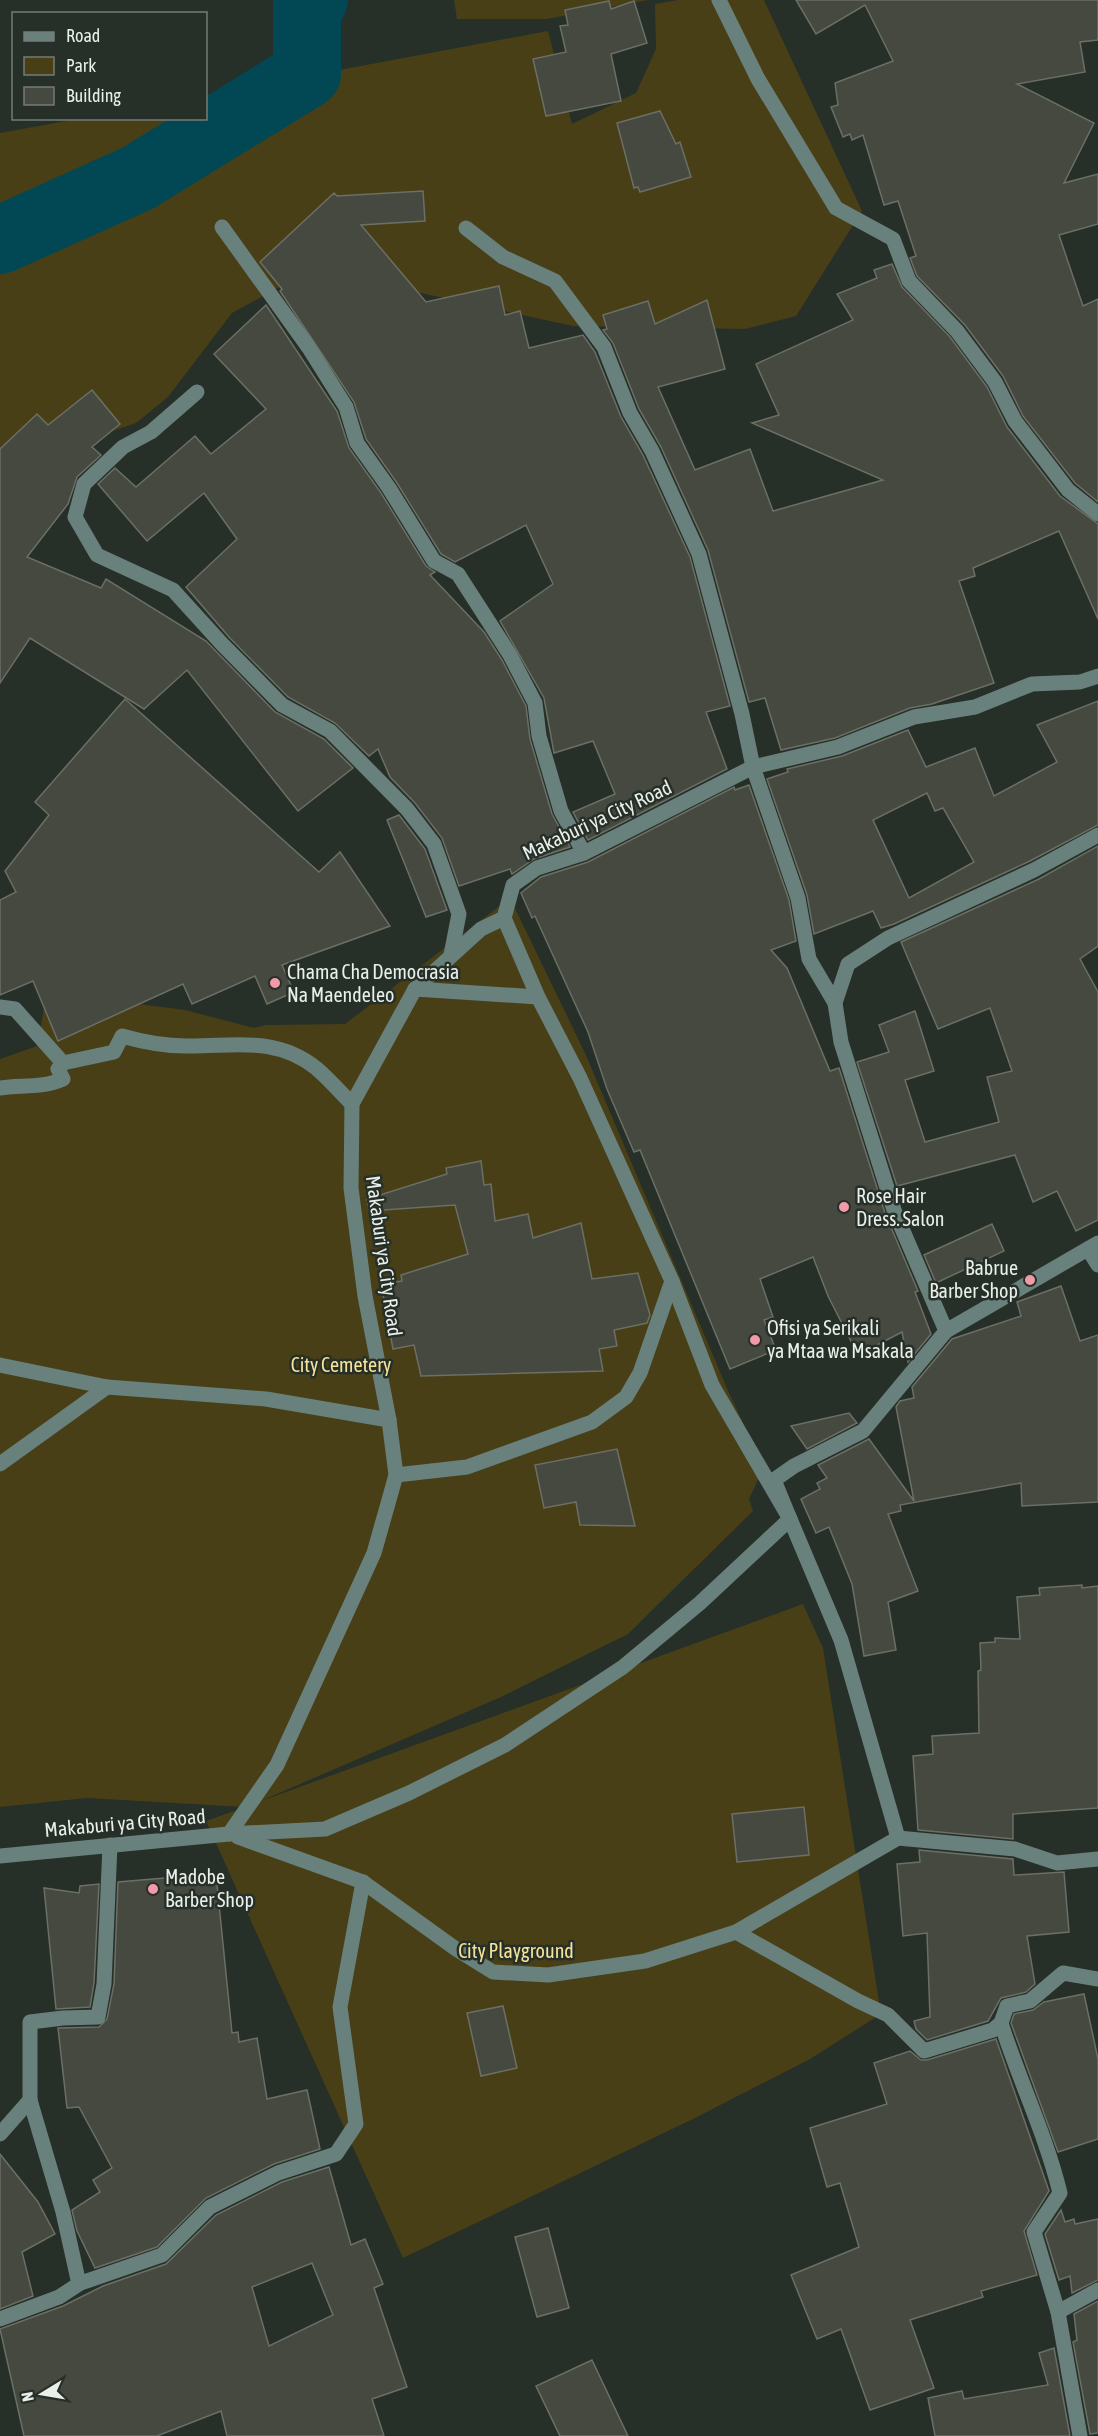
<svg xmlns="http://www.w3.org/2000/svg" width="1098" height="2436" font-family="'Asap Condensed',sans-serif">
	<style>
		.green { fill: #483f17 }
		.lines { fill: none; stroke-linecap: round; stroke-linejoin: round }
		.river { stroke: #014854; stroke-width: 68 }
		.building { fill: #45493f; stroke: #6b6f65; stroke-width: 1.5; fill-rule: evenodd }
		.minor { stroke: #69817d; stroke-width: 15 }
		.poi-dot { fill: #f39aaa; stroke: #262f28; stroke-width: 2 }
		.labels { text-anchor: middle; stroke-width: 5; stroke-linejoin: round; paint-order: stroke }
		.street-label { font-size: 20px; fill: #e9efea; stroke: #262f28 }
		.poi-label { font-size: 20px; fill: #e9efea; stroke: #262f28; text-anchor: start }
		.park-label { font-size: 20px; fill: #f5e39a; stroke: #262f28 }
	</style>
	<rect width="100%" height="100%" fill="#262f28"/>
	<g class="green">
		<path d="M454 0H648L547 19H457Z"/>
		<path d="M678 0H764L862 211 796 316 745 329 573 326 416 292 339 255 232 313 168 397 136 423 0 470V133L77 119 206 118V95L548 31 572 124 636 93 656 49 655 4Z"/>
		<path d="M510 898 585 1053 729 1393 764 1467 749 1499 753 1511 628 1634 501 1697 261 1801 803 1604 823 1648 881 2014 810 2059 695 2118 403 2258 206 1821 245 1807 87 1798 0 1807V1059L37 1046 47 992 185 1010 254 1028 266 1025 345 1024Z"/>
	</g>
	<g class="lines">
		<path class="river" d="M0 240 138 178 307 74V5L314 0"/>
	</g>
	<g class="building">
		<path d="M796 0H1098V40L1080 42 1085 72 1017 84 1094 123 1064 183 1098 174V224L1059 235 1083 306 1098 299V502L1075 483 1023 416 1003 376 965 325 917 276 910 258 916 256 898 201 884 205 863 135 852 140 850 134 843 137 831 107 838 105 835 83 893 61 865 5 816 34Z"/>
		<path d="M609 1 611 9 634 1 647 43 611 54 621 101 546 116 533 59 566 52 560 26 568 25 565 10Z"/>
		<path d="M660 111 676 144 680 142 691 177 640 192 638 187 634 188 617 123Z"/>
		<path d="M423 191 425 221 361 225 426 302 499 286 505 315 520 311 529 348 583 335 595 352 621 417 643 455 690 557 730 706 706 712 727 769 588 840 573 812 615 794 593 741 554 753 544 698 500 621 553 584 526 525 455 562 441 554 397 483 366 439 354 402 280 291 282 289 260 262 334 193 337 196Z"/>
		<path d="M892 264 902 287 950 337 987 387 1007 427 1060 496 1098 524V619L1059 531 973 568 975 576 959 581 994 683 932 704 910 708 835 738 781 750 765 698 749 702 708 550 661 447 639 409 613 343 603 330 607 329 603 315 648 301 655 324 707 300 725 369 658 387 695 470 750 449 773 511 883 480 752 423 779 415 756 364 853 320 837 294 877 278 874 270Z"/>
		<path d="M266 305 337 411 349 448 381 493 426 566 435 572 430 575 484 632 502 660 526 706 530 739 552 814 570 847 534 859 512 874 510 869 459 886 442 838 415 803 390 777 378 749 369 756 335 723 288 697 229 637 186 587 237 539 204 493 147 541 98 484 115 468 136 487 195 436 211 454 266 409 214 354Z"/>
		<path d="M92 390 120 424 92 447 101 455 77 477 68 504 27 557 101 588 106 579 206 641 275 712 324 739 353 768 298 811 187 670 144 709 30 638 0 683V449L37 414 48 425Z"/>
		<path d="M125 699 319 872 340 852 390 926 282 965 294 992 267 1004 255 976 192 1004 183 984 58 1041 33 981 0 995V900L16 892 5 871 49 815 35 802Z"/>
		<path d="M1098 701V825L1030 861 894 924 881 928 873 911 814 934 807 895 767 779 788 772 787 769 842 756 908 730 926 767 975 748 994 796 1057 762 1037 725ZM927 793 935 811 943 808 974 862 909 898 873 820Z"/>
		<path d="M749 785 789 900 796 941 771 950 787 968 830 1071 839 1068 885 1213 918 1291 915 1292 931 1334 908 1362 902 1332 858 1355 828 1296 813 1257 760 1279 773 1317 764 1320 776 1350 730 1369 640 1150 634 1152 607 1089 588 1032 535 916 532 918 521 893 541 877 588 862 734 787 735 790Z"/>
		<path d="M399 815 425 849 447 910 426 917 387 820Z"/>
		<path d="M1098 846V946L1080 959 1098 992V1220L1076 1231 1057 1191 1033 1202 1015 1155 897 1186 857 1062 889 1052 879 1025 915 1011 934 1071 905 1080 925 1142 999 1122 987 1077 1012 1071 990 1008 938 1029 901 942 1039 879Z"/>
		<path d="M481 1161 484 1185 491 1184 495 1221 528 1214 533 1238 581 1223 592 1279 638 1273 650 1315 647 1323 614 1330 617 1346 599 1349 603 1371 421 1376 414 1345 393 1349 381 1284 402 1281 401 1275 468 1254 455 1205 369 1211 367 1199 447 1174 446 1168Z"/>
		<path d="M992 1224 1004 1251 936 1283 924 1255Z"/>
		<path d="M1061 1286 1080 1341 1098 1335V1502L1022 1506 1021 1483 900 1505 901 1511 888 1514 918 1591 888 1602 896 1650 864 1656 852 1584 829 1527 816 1533 801 1499 820 1489 817 1483 827 1478 818 1465 869 1439 914 1501 896 1407 900 1401 914 1398 912 1387 952 1339 1021 1316 1017 1302Z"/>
		<path d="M849 1413 857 1423 807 1449 791 1426Z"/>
		<path d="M617 1449 635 1526 580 1525 576 1502 544 1508 535 1465Z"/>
		<path d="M1082 1585V1588L1098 1586V1808L1013 1814V1839L918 1830 913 1756 933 1754 932 1736 979 1733 978 1671 981 1670 980 1643 995 1642V1638L1020 1639 1017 1597 1040 1595 1039 1588Z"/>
		<path d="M804 1807 809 1855 737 1862 732 1814Z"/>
		<path d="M919 1850 1013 1859 1014 1875 1064 1872 1069 1932 1027 1936 1035 1984 1026 1992 1001 1998 988 2021 927 2040 916 2029 914 2021 930 2017 927 1933 903 1936 897 1864 920 1862Z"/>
		<path d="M212 1874 214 1884H217L232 2033 238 2032 239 2042 257 2038 267 2099 307 2090 320 2149 274 2164 206 2198 157 2247 95 2268 77 2231 72 2210 100 2192 93 2180 112 2168 79 2107 67 2108 58 2028 99 2027 107 2019 114 1984 118 1882Z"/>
		<path d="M99 1884 94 1983 90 2007 56 2009 44 1888 79 1893 80 1886Z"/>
		<path d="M1084 1994 1098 2059V2139L1058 2152 1011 2023 1014 2014 1033 2010 1044 2002Z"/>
		<path d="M503 2006 517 2068 481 2076 467 2013Z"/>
		<path d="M996 2039 1049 2191 1024 2231 1037 2275 981 2291 983 2297 910 2320 934 2388 870 2410 841 2329 817 2339 791 2275 859 2247 840 2183 827 2187 810 2128 887 2104 874 2063 910 2051 921 2060H927Z"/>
		<path d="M0 2154 38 2202 55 2234 22 2252 33 2296 0 2309Z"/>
		<path d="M329 2167 351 2245 365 2239 383 2284 374 2288 407 2387 372 2399 384 2436H227L221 2411 157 2436H24L0 2329 63 2306 103 2286 166 2264 216 2215 282 2182ZM312 2263 333 2315 269 2346 252 2287Z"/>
		<path d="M1061 2210 1065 2222 1074 2219 1075 2224 1098 2219V2280L1072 2293 1070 2276 1059 2280 1045 2234Z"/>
		<path d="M548 2228 569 2308 537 2317 515 2237Z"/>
		<path d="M1098 2301V2433L1090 2434 1073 2342 1077 2340 1074 2314Z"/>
		<path d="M1054 2348 1070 2436H935L928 2398 962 2391 964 2399 1048 2385 1039 2353Z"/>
		<path d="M592 2360 628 2436H560L536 2386Z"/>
	</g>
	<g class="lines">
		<g class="minor">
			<path d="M719 0 758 79 836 208 893 239 909 281 957 331 995 382 1015 421 1068 490 1098 514"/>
			<path d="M222 227 309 348 346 407 357 443 389 488 434 561 458 574 510 655 535 703 539 736 561 811 584 853"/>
			<path d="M466 228 503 257 555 281 604 347 630 413 652 451 699 554 742 714 753 767 798 898 809 959 835 1003"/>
			<path d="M197 392 151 432 123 447 84 484 75 517 97 555 173 590 222 644 282 705 330 731 407 809 434 844 459 914 451 955"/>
			<path d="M504 918 538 997 580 1078 672 1281 712 1385 790 1519 841 1640 898 1838"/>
			<path d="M415 989 538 997"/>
			<path d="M0 1007 15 1009 63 1063"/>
			<path d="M63 1063 114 1052 122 1036C143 1042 164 1046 186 1046 232 1047 275 1035 316 1068 329 1079 340 1092 352 1104"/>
			<path d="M0 1088C21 1085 44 1088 63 1079L58 1069 63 1063"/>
			<path d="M1088 1249 1098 1265"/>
			<path d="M946 1331 894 1210 841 1042 835 1003 848 964 888 938 1034 870 1098 835"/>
			<path d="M0 1365 107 1387 266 1399 389 1420"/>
			<path d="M0 1464 107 1387"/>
			<path d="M396 1475 467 1467 592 1422 626 1397 640 1373 672 1281"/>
			<path d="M229 1834 277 1765 374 1553 396 1475 389 1420 365 1296 351 1188 352 1104 415 989 481 929 504 918 513 885 537 868 584 853 753 767 838 747 914 717 975 707 1032 684 1080 682 1098 676"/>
			<path d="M238 1837 363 1882 456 1949 493 1972 548 1975 645 1961 736 1932 898 1838 1015 1849 1057 1863 1098 1859"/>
			<path d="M0 1856 229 1834 325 1829 409 1793 505 1745 623 1667 700 1603 790 1519 774 1480 794 1466 863 1431 946 1331 1098 1243"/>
			<path d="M736 1932 858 2001 888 2015 924 2051 993 2030 1001 2023 1007 2006 1030 2001 1063 1973 1098 1979"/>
			<path d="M1001 2023C1019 2080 1046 2135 1060 2193L1034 2232 1058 2312 1080 2436"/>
			<path d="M0 2134 30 2100V2022L63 2018 98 2017 104 1984 110 1845"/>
			<path d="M78 2284 162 2255 210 2207 278 2173 336 2154 356 2124 340 2007 363 1882"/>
			<path d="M1058 2312 1098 2290"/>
			<path d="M0 2319 59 2297 79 2284 63 2212 30 2100"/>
		</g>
	</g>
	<g class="poi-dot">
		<circle cx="275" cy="983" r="6"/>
		<circle cx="844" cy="1207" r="6"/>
		<circle cx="1030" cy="1280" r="6"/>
		<circle cx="755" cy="1340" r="6"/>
		<circle cx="153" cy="1889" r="6"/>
	</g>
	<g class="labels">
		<g class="street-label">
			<text transform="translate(597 820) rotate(-25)" y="7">Makaburi ya City Road</text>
			<text transform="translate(384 1256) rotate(82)" y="7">Makaburi ya City Road</text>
			<text transform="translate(125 1823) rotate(-5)" y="7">Makaburi ya City Road</text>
		</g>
		<g class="poi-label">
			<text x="287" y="979">Chama Cha Democrasia<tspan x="287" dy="23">Na Maendeleo</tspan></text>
			<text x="856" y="1203">Rose Hair<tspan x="856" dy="23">Dress. Salon</tspan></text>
			<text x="1018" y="1275" text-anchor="end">Babrue<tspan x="1018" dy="23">Barber Shop</tspan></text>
			<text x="767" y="1335">Ofisi ya Serikali<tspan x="767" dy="23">ya Mtaa wa Msakala</tspan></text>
			<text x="165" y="1884">Madobe<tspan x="165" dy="23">Barber Shop</tspan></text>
		</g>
		<g class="park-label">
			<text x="341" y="1372">City Cemetery</text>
			<text x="516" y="1958">City Playground</text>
		</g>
	</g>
	<rect x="12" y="12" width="195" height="108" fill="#262f28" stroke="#747c76" stroke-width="1.5"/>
	<rect x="24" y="32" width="30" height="9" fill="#69817d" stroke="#747c76" stroke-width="1.5"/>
	<text x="66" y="42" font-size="18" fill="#e9efea">Road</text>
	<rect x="24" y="57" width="30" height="18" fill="#483f17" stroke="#747c76" stroke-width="1.5"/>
	<text x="66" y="72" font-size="18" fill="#e9efea">Park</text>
	<rect x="24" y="87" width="30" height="18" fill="#45493f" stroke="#747c76" stroke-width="1.5"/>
	<text x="66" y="102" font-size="18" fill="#e9efea">Building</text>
	<g transform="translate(42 2394) rotate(259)" stroke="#262f28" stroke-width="4.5" paint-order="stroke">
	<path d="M0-4.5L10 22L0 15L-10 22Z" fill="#e9efea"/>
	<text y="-9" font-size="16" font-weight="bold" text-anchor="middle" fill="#e9efea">N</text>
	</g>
</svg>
